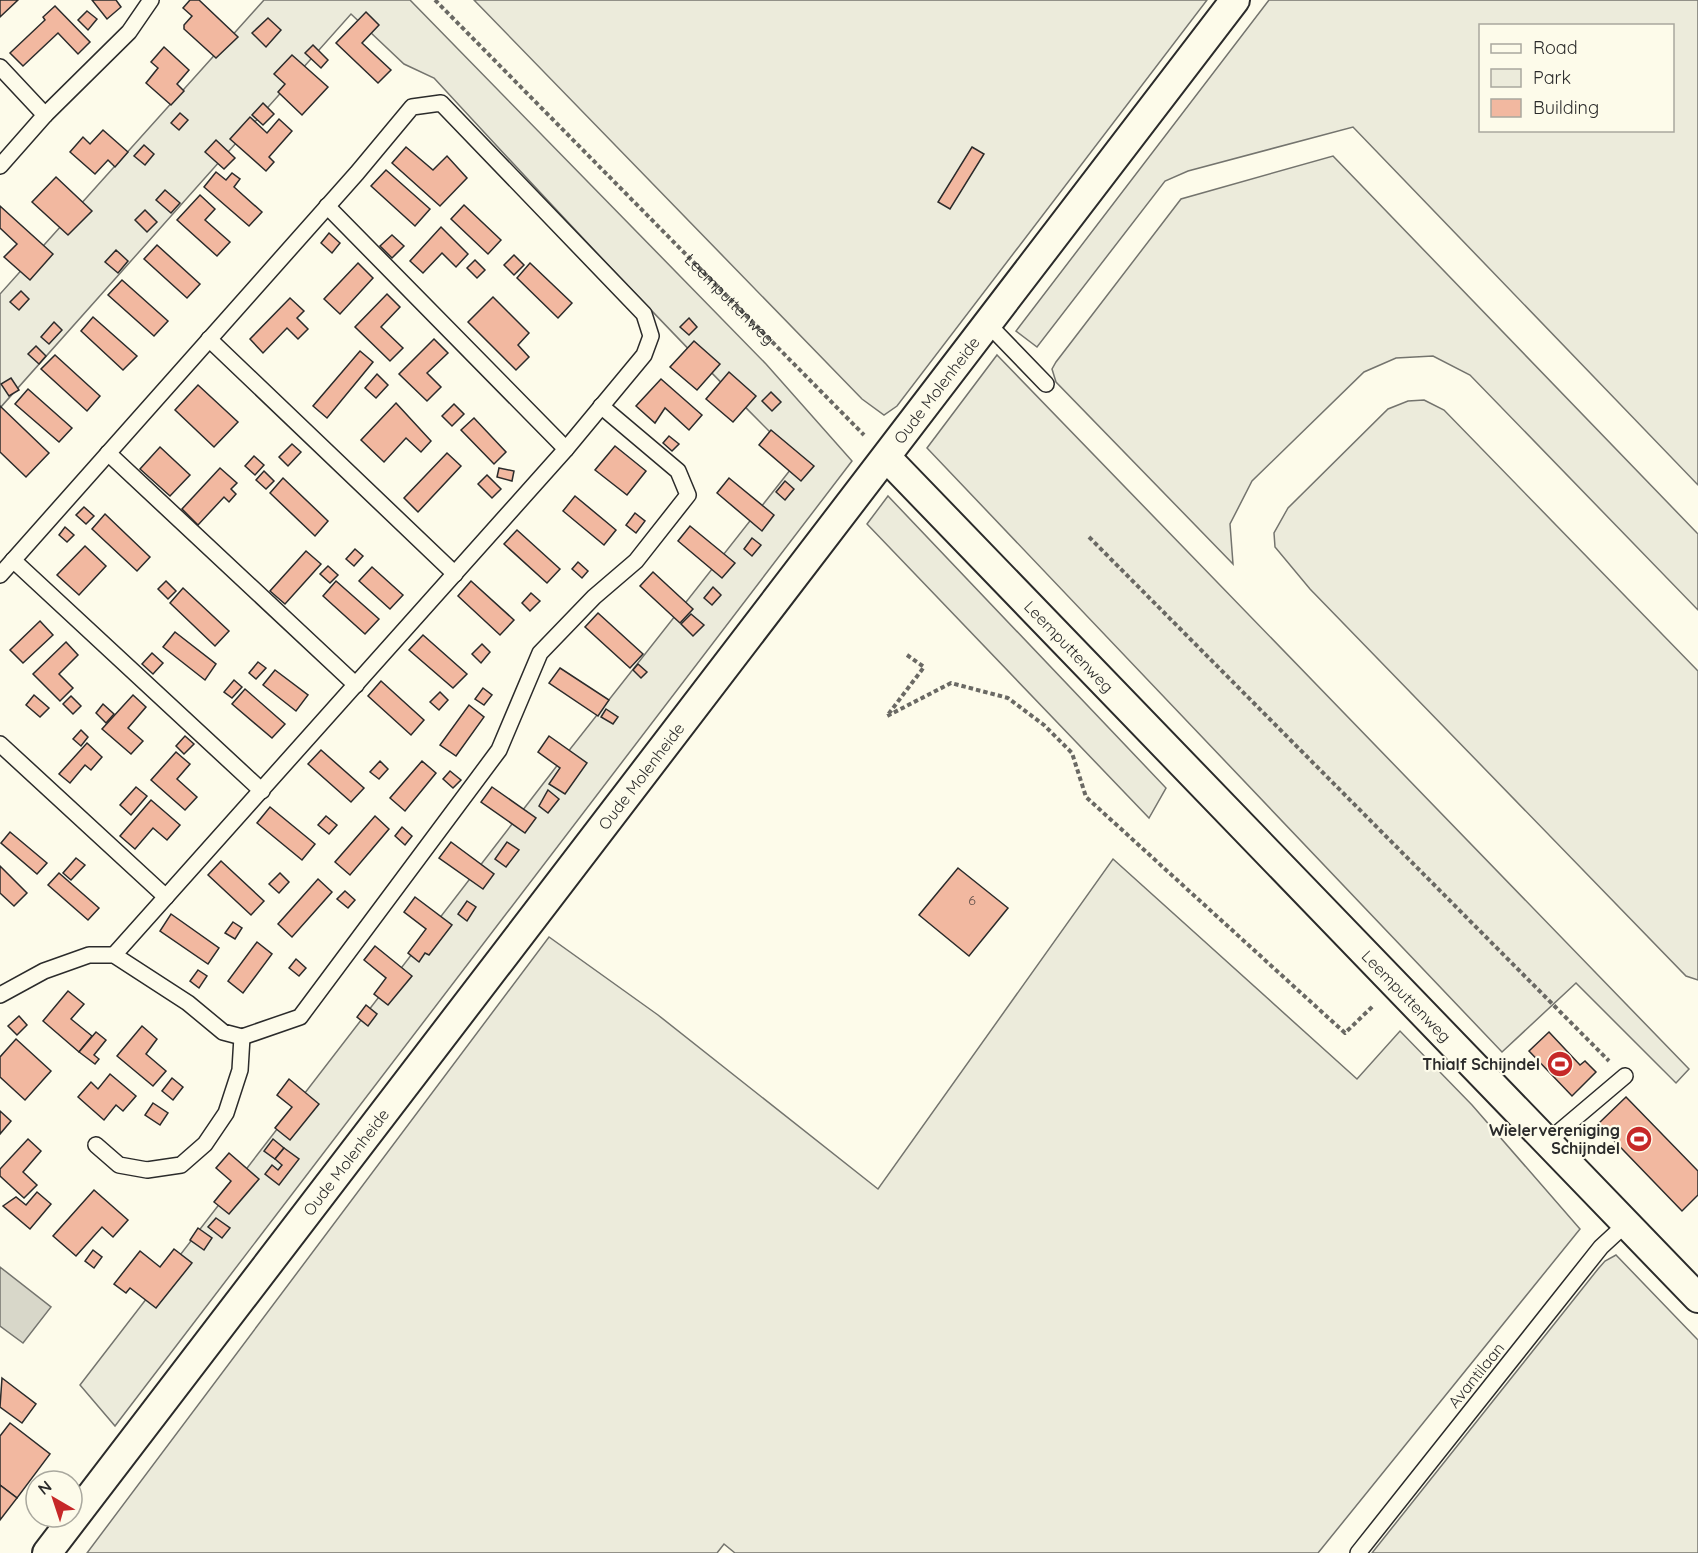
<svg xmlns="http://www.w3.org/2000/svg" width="1698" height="1553" font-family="Quicksand,sans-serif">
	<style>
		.green { fill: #ecebdb; stroke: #74746e; stroke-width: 1.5; fill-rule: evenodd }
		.water { fill: #d8d7c9; stroke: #74746e; stroke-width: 1.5 }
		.building { fill: #f2b8a0; stroke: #2b2b2b; stroke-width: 1.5 }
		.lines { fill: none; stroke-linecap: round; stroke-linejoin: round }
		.service-casing { stroke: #2b2b2b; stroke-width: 18 }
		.minor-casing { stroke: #2b2b2b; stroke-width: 32 }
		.path { stroke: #6a6964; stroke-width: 4; stroke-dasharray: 4.5 3; stroke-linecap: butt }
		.service { stroke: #fdfbea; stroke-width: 15 }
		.minor { stroke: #fdfbea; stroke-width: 28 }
		.labels { text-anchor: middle; stroke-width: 4.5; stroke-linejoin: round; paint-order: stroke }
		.number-label { font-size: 14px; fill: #5d4e48 }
		.street-label { font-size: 16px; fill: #2b2b2b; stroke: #fdfbea }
		.poi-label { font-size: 16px; font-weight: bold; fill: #2b2b2b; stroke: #fdfbea; text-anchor: end }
	</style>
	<rect width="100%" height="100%" fill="#fdfbea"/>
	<g class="green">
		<path d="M264 0H410L766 364 852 461 115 1426 80 1385 556 767 798 460C673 336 553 207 434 78L404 64 351 14 0 408V294Z"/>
		<path d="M474 0H1207L897 406 884 415 862 399Z"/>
		<path d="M1269 0H1698V485L1353 127 1188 171 1165 181 1037 347 1016 331ZM1480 26H1672V130H1480Z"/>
		<path d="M1333 156 1698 534V610L1470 375 1433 356 1396 358 1364 372 1252 481 1230 524 1233 564 1056 382 1052 369 1056 362 1181 199Z"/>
		<path d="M997 355 1689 1069 1676 1083 1576 983 1502 1052 927 448Z"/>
		<path d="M1424 400 1444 410 1698 671V980L1686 976 1310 589 1275 547 1274 533 1288 508 1388 409 1408 401Z"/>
		<path d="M888 496 1166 788 1149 818 867 524Z"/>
		<path d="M1113 859 1357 1079 1400 1031 1472 1105 1580 1229 1318 1553H735L724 1544 717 1553H87L549 937 658 1015 878 1189Z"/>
		<path d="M1616 1255 1698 1340V1553H1372L1598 1269 1605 1261Z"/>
	</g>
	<path class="water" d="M0 1267 51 1307 23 1343 0 1326Z"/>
	<g class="building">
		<path d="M0 0H18L0 17Z"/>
		<path d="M92 0H116L121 7 107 19Z"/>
		<path d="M190 0H199L238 37 216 58 184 29V25L192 16 183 8Z"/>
		<path d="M55 6 90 42 78 54 58 33 23 66 10 53 45 20 43 17Z"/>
		<path d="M87 11 97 19 88 30 78 20Z"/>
		<path d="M366 12 379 25 362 43 391 70 378 83 336 43Z"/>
		<path d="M268 18 281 30 266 47 252 33Z"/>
		<path d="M313 45 328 60 321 68 305 53Z"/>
		<path d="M164 47 189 70 177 84 184 91 171 105 146 83 158 68 151 62Z"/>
		<path d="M292 55 328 87 302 115 278 92 285 84 274 74Z"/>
		<path d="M263 103 274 114 263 125 252 115Z"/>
		<path d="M180 113 188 120 179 130 171 123Z"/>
		<path d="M250 117 267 133 279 119 292 131 269 157 274 162 266 171 230 139Z"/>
		<path d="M103 130 128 152 115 167 108 160 95 174 70 152 83 137 90 144Z"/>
		<path d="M216 140 235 158 224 169 205 152Z"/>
		<path d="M144 145 154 154 145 165 134 156Z"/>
		<path d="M406 147 433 170 447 156 467 178 440 206 392 163Z"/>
		<path d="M972 147 984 154 950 209 938 202Z"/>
		<path d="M386 170 430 209 415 226 371 186Z"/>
		<path d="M216 172 226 180 232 173 240 179 234 187 262 212 249 226 204 187Z"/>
		<path d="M56 177 92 211 68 235 32 202Z"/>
		<path d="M165 190 180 203 171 213 156 200Z"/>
		<path d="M200 195 215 209 205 220 230 242 217 256 177 220Z"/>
		<path d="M464 205 501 240 488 254 451 219Z"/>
		<path d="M0 206 53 254 30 280 4 257 17 244 0 228Z"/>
		<path d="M145 210 157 222 147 232 135 220Z"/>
		<path d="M441 227 468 254 456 267 442 253 423 273 410 261Z"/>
		<path d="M329 233 340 243 332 253 321 243Z"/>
		<path d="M392 235 404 246 392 258 380 246Z"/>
		<path d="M157 245 200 284 187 298 144 259Z"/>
		<path d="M116 250 128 261 118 273 105 262Z"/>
		<path d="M514 255 524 265 514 275 504 265Z"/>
		<path d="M475 260 485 270 477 278 467 268Z"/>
		<path d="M358 263 373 278 340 314 324 299Z"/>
		<path d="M530 263 572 303 558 318 517 278Z"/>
		<path d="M122 280 168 321 154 336 108 295Z"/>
		<path d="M21 291 29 299 19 310 10 302Z"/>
		<path d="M387 294 400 307 381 327 403 348 390 361 355 327Z"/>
		<path d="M493 297 529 333 518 345 529 357 516 370 468 322Z"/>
		<path d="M290 298 304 311 297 318 308 329 298 339 287 328 263 353 250 339Z"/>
		<path d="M93 317 137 356 123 370 81 331Z"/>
		<path d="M689 318 697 327 689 335 680 327Z"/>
		<path d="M54 322 62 330 49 344 41 337Z"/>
		<path d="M434 339 448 353 427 373 441 387 427 401 399 374Z"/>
		<path d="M694 341 720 364 697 390 670 367Z"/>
		<path d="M36 346 46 356 39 364 28 354Z"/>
		<path d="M360 351 373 362 327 418 313 406Z"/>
		<path d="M55 355 100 396 87 411 41 369Z"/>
		<path d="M729 372 756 396 733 422 706 399Z"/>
		<path d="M377 374 388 385 376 398 365 388Z"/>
		<path d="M11 378 19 390 9 396 1 384Z"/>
		<path d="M661 379 702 415 689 430 665 408 655 423 636 406Z"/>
		<path d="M198 385 238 422 214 447 175 410Z"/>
		<path d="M28 389 72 428 59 442 15 404Z"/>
		<path d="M771 392 781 402 772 411 762 401Z"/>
		<path d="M396 403 431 441 421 452 406 438 384 462 361 440Z"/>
		<path d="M454 404 464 414 452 426 442 416Z"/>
		<path d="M0 406 49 453 26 477 0 452Z"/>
		<path d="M474 418 506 452 494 464 461 430Z"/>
		<path d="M771 430 814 466 801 481 759 445Z"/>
		<path d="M669 436 679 444 672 451 663 443Z"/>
		<path d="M292 444 301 452 288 466 279 457Z"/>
		<path d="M615 446 646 471 627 495 595 470Z"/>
		<path d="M160 447 190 475 170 496 140 469Z"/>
		<path d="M447 453 461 466 418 512 404 498Z"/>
		<path d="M254 456 264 465 255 475 245 466Z"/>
		<path d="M220 468 237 483 231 489 236 494 229 502 224 497 198 525 182 509Z"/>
		<path d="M499 468 514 471 512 481 497 477Z"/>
		<path d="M264 471 274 481 266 489 256 480Z"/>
		<path d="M487 475 501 489 492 498 478 484Z"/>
		<path d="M283 478 328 521 315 536 270 493Z"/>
		<path d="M729 478 774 515 762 531 717 493Z"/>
		<path d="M785 481 794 489 785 500 776 492Z"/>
		<path d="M575 496 616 530 604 545 563 511Z"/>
		<path d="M84 507 94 516 86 524 76 515Z"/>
		<path d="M635 513 645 521 636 533 626 525Z"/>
		<path d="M105 514 150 557 137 571 92 529Z"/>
		<path d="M690 526 735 563 722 578 678 541Z"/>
		<path d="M65 527 74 535 67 542 59 535Z"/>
		<path d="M517 530 560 569 547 583 504 544Z"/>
		<path d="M752 538 761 545 752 556 744 549Z"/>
		<path d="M85 546 106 566 79 595 57 575Z"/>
		<path d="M355 549 363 556 354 566 346 559Z"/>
		<path d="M306 551 321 564 285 604 270 591Z"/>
		<path d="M578 562 588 571 582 578 572 569Z"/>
		<path d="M328 566 338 575 330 583 320 574Z"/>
		<path d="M372 567 403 595 390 609 359 581Z"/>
		<path d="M653 572 693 609 680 623 640 586Z"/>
		<path d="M166 581 176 591 168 599 158 589Z"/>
		<path d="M336 581 379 619 365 634 323 596Z"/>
		<path d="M471 581 514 620 500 635 458 596Z"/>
		<path d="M713 587 721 595 712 605 704 598Z"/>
		<path d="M183 588 229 631 215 646 170 603Z"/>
		<path d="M531 593 540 601 530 611 522 603Z"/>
		<path d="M598 613 643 654 630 668 585 627Z"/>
		<path d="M691 614 704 625 693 636 681 624Z"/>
		<path d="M40 621 53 635 23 663 10 650Z"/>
		<path d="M175 632 216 664 205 680 163 647Z"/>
		<path d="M423 635 467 674 453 688 409 650Z"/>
		<path d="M66 642 78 655 59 674 73 688 60 701 33 674Z"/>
		<path d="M482 644 490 652 481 663 472 654Z"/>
		<path d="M152 653 163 663 153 674 142 664Z"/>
		<path d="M258 662 266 668 256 679 249 673Z"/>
		<path d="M638 664 647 672 641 678 633 670Z"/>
		<path d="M560 668 609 700 598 716 549 683Z"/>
		<path d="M275 670 308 695 296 711 263 685Z"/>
		<path d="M234 680 242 687 232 698 224 692Z"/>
		<path d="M381 681 424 720 411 735 368 696Z"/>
		<path d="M483 688 492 695 484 705 475 699Z"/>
		<path d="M245 689 285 724 272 738 232 704Z"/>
		<path d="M440 692 448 700 439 710 430 702Z"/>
		<path d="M34 695 49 708 40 717 26 705Z"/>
		<path d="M133 695 146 707 128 728 143 741 131 754 102 729Z"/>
		<path d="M71 696 81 706 73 714 63 704Z"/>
		<path d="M103 704 114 714 106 723 96 713Z"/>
		<path d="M469 705 484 717 456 756 440 745Z"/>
		<path d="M606 709 618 717 613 724 601 717Z"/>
		<path d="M81 730 88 737 81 746 73 739Z"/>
		<path d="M185 736 194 744 184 754 176 746Z"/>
		<path d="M549 736 587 763 565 794 549 784 560 768 538 752Z"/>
		<path d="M87 743 102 757 91 770 85 765 70 783 59 774Z"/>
		<path d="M321 750 364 788 351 802 308 764Z"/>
		<path d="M176 752 190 764 177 779 197 797 185 810 151 780Z"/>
		<path d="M380 761 388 769 379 779 370 772Z"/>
		<path d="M422 761 436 773 405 811 390 798Z"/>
		<path d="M450 771 461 780 453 788 443 779Z"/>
		<path d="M136 787 147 796 131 815 120 805Z"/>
		<path d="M492 787 536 818 525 833 481 802Z"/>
		<path d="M548 790 559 799 548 813 539 806Z"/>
		<path d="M151 800 180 825 167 840 153 828 135 849 120 836Z"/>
		<path d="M270 807 315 844 302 860 257 823Z"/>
		<path d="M326 816 337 825 329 834 318 825Z"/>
		<path d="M375 816 389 829 350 875 335 862Z"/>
		<path d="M402 827 412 836 405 845 395 836Z"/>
		<path d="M10 832 47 863 37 874 1 843Z"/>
		<path d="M451 842 494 874 483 889 439 858Z"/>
		<path d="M507 842 519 850 506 867 495 859Z"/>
		<path d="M76 858 85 865 71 880 63 873Z"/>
		<path d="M221 861 264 901 251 915 208 875Z"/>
		<path d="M0 866 27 893 14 906 0 893Z"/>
		<path d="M958 868 1008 908 969 956 919 915Z"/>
		<path d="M59 873 99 908 88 920 48 885Z"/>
		<path d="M280 873 289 882 279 893 269 884Z"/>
		<path d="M318 879 332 892 292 937 278 924Z"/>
		<path d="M345 891 355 900 348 908 337 899Z"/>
		<path d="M415 897 452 925 429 955 425 953 419 962 408 953 426 929 404 912Z"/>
		<path d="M467 901 476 907 467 921 458 914Z"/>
		<path d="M171 914 219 948 208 964 160 931Z"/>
		<path d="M233 922 242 928 235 939 225 933Z"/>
		<path d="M257 942 272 954 243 993 228 981Z"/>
		<path d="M375 946 412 976 388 1005 374 994 386 978 364 960Z"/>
		<path d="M296 959 306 968 299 976 289 968Z"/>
		<path d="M198 970 207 976 199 988 190 981Z"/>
		<path d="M68 991 84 1004 71 1019 92 1036 79 1052 43 1021Z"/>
		<path d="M366 1005 377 1014 368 1026 357 1017Z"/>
		<path d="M19 1016 27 1025 17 1035 8 1026Z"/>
		<path d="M142 1026 157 1039 146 1054 166 1071 153 1086 117 1056Z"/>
		<path d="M96 1032 106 1040 94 1055 99 1059 95 1064 79 1052Z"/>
		<path d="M1549 1032 1580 1065 1585 1061 1596 1072 1572 1096 1529 1051Z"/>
		<path d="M16 1039 51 1071 25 1100 0 1077V1057Z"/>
		<path d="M110 1074 136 1096 123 1111 116 1105 104 1120 78 1097 91 1082 98 1089Z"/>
		<path d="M172 1078 183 1087 173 1100 162 1091Z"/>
		<path d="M289 1079 319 1104 290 1140 275 1128 292 1107 277 1095Z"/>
		<path d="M1626 1097 1698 1171V1195L1682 1211 1598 1124Z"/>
		<path d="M153 1103 168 1113 160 1125 145 1115Z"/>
		<path d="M0 1111 11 1121 0 1134Z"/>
		<path d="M28 1139 41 1151 23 1172 37 1185 24 1198 0 1176V1169Z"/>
		<path d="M273 1139 284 1148 275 1159 264 1151Z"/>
		<path d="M284 1148 299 1159 279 1185 265 1174 272 1165 278 1170 282 1165 275 1159Z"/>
		<path d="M229 1153 259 1179 229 1214 214 1202 231 1181 216 1168Z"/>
		<path d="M94 1190 128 1220 113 1237 102 1227 76 1256 53 1236Z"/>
		<path d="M37 1192 51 1204 30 1229 3 1206 16 1197 26 1205Z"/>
		<path d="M216 1218 230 1228 222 1238 208 1227Z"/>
		<path d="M198 1228 212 1238 204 1250 190 1240Z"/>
		<path d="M174 1249 192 1263 156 1308 130 1288 126 1293 114 1284 140 1251 160 1267Z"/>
		<path d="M93 1250 102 1257 94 1268 85 1261Z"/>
		<path d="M2 1378 36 1404 22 1423 0 1407Z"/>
		<path d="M10 1423 50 1454 17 1498 0 1485V1436Z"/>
		<path d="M0 1485 17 1498 0 1520Z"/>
	</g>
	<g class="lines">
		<defs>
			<g id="service">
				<path d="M0 67 45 115 129 32 151 0"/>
				<path d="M0 166 45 115"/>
				<path d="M327 206 566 449"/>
				<path d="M987 323 1046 384"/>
				<path d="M209 339 455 574"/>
				<path d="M108 453 356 685"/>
				<path d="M13 560 262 791"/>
				<path d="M0 575 357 173 412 107 441 103 644 314 651 336 644 355 566 449 114 955"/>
				<path d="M0 744 166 897"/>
				<path d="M0 995 44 971 89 955H114L188 1003 223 1032 242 1037 300 1017 499 750 540 653 594 597 636 561 688 495 678 471 601 406"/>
				<path d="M1547 1142 1625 1076"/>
				<path d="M96 1145 119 1165 147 1170 181 1165 205 1144 226 1113 240 1070 242 1037"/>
				<path d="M1358 1553 1601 1247 1627 1223"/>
			</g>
			<g id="minor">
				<path id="s2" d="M887 458 1698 1298"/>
				<path id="s3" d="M47 1553 1235 0"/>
			</g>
		</defs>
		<use href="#service" class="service-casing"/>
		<use href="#minor" class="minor-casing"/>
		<g class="path">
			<path id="s1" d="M435 0 864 435"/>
			<path d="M1089 537 1609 1061"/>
			<path d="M907 655 924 667 887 716 951 683 1008 698 1044 725 1072 753 1086 797 1345 1033 1374 1005"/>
		</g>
		<use href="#service" class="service"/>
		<use href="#minor" class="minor"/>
	</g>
	<defs>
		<symbol id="stadium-disc" viewBox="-11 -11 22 22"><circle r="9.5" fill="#c62828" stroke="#fdfbea"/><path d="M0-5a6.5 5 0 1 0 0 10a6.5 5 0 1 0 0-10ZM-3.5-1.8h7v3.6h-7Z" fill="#fff"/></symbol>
	</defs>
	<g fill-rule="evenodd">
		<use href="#stadium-disc" x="1545" y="1049" width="30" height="30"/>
		<use href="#stadium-disc" x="1624" y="1124" width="30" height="30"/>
	</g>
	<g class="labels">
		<g class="number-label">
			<text x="972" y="905">6</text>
		</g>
		<g class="street-label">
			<text dy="6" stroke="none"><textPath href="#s1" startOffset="420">Leemputtenweg</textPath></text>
			<text dy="6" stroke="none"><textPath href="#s3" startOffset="1464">Oude Molenheide</textPath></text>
			<text dy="6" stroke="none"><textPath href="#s2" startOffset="262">Leemputtenweg</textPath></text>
			<text dy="6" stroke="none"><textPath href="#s3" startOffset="978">Oude Molenheide</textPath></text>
			<text dy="6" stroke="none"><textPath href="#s2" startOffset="748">Leemputtenweg</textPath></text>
			<text dy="6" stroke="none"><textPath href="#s3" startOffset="492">Oude Molenheide</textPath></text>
			<text transform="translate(1476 1375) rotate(-51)" y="6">Avantilaan</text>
		</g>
		<g class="poi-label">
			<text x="1540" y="1070">Thialf Schijndel</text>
			<text x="1620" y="1136">Wielervereniging<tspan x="1620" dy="18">Schijndel</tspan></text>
		</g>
	</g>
	<rect x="1479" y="24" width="195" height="108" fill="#fdfbea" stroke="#a9a89e" stroke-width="1.5"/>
	<rect x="1491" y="44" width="30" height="9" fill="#fdfbea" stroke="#a9a89e" stroke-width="1.5"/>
	<text x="1533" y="54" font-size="18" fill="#2b2b2b">Road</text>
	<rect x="1491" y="69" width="30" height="18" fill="#ecebdb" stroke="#a9a89e" stroke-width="1.5"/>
	<text x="1533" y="84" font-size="18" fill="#2b2b2b">Park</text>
	<rect x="1491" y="99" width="30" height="18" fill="#f2b8a0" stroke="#a9a89e" stroke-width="1.5"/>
	<text x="1533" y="114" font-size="18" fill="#2b2b2b">Building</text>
	<g transform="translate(54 1499) rotate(321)"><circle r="28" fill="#fdfbea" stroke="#a9a89e" stroke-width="1.5"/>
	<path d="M0-4.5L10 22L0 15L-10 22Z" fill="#c62828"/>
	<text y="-9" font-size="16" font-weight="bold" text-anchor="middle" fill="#2b2b2b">N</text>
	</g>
</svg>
